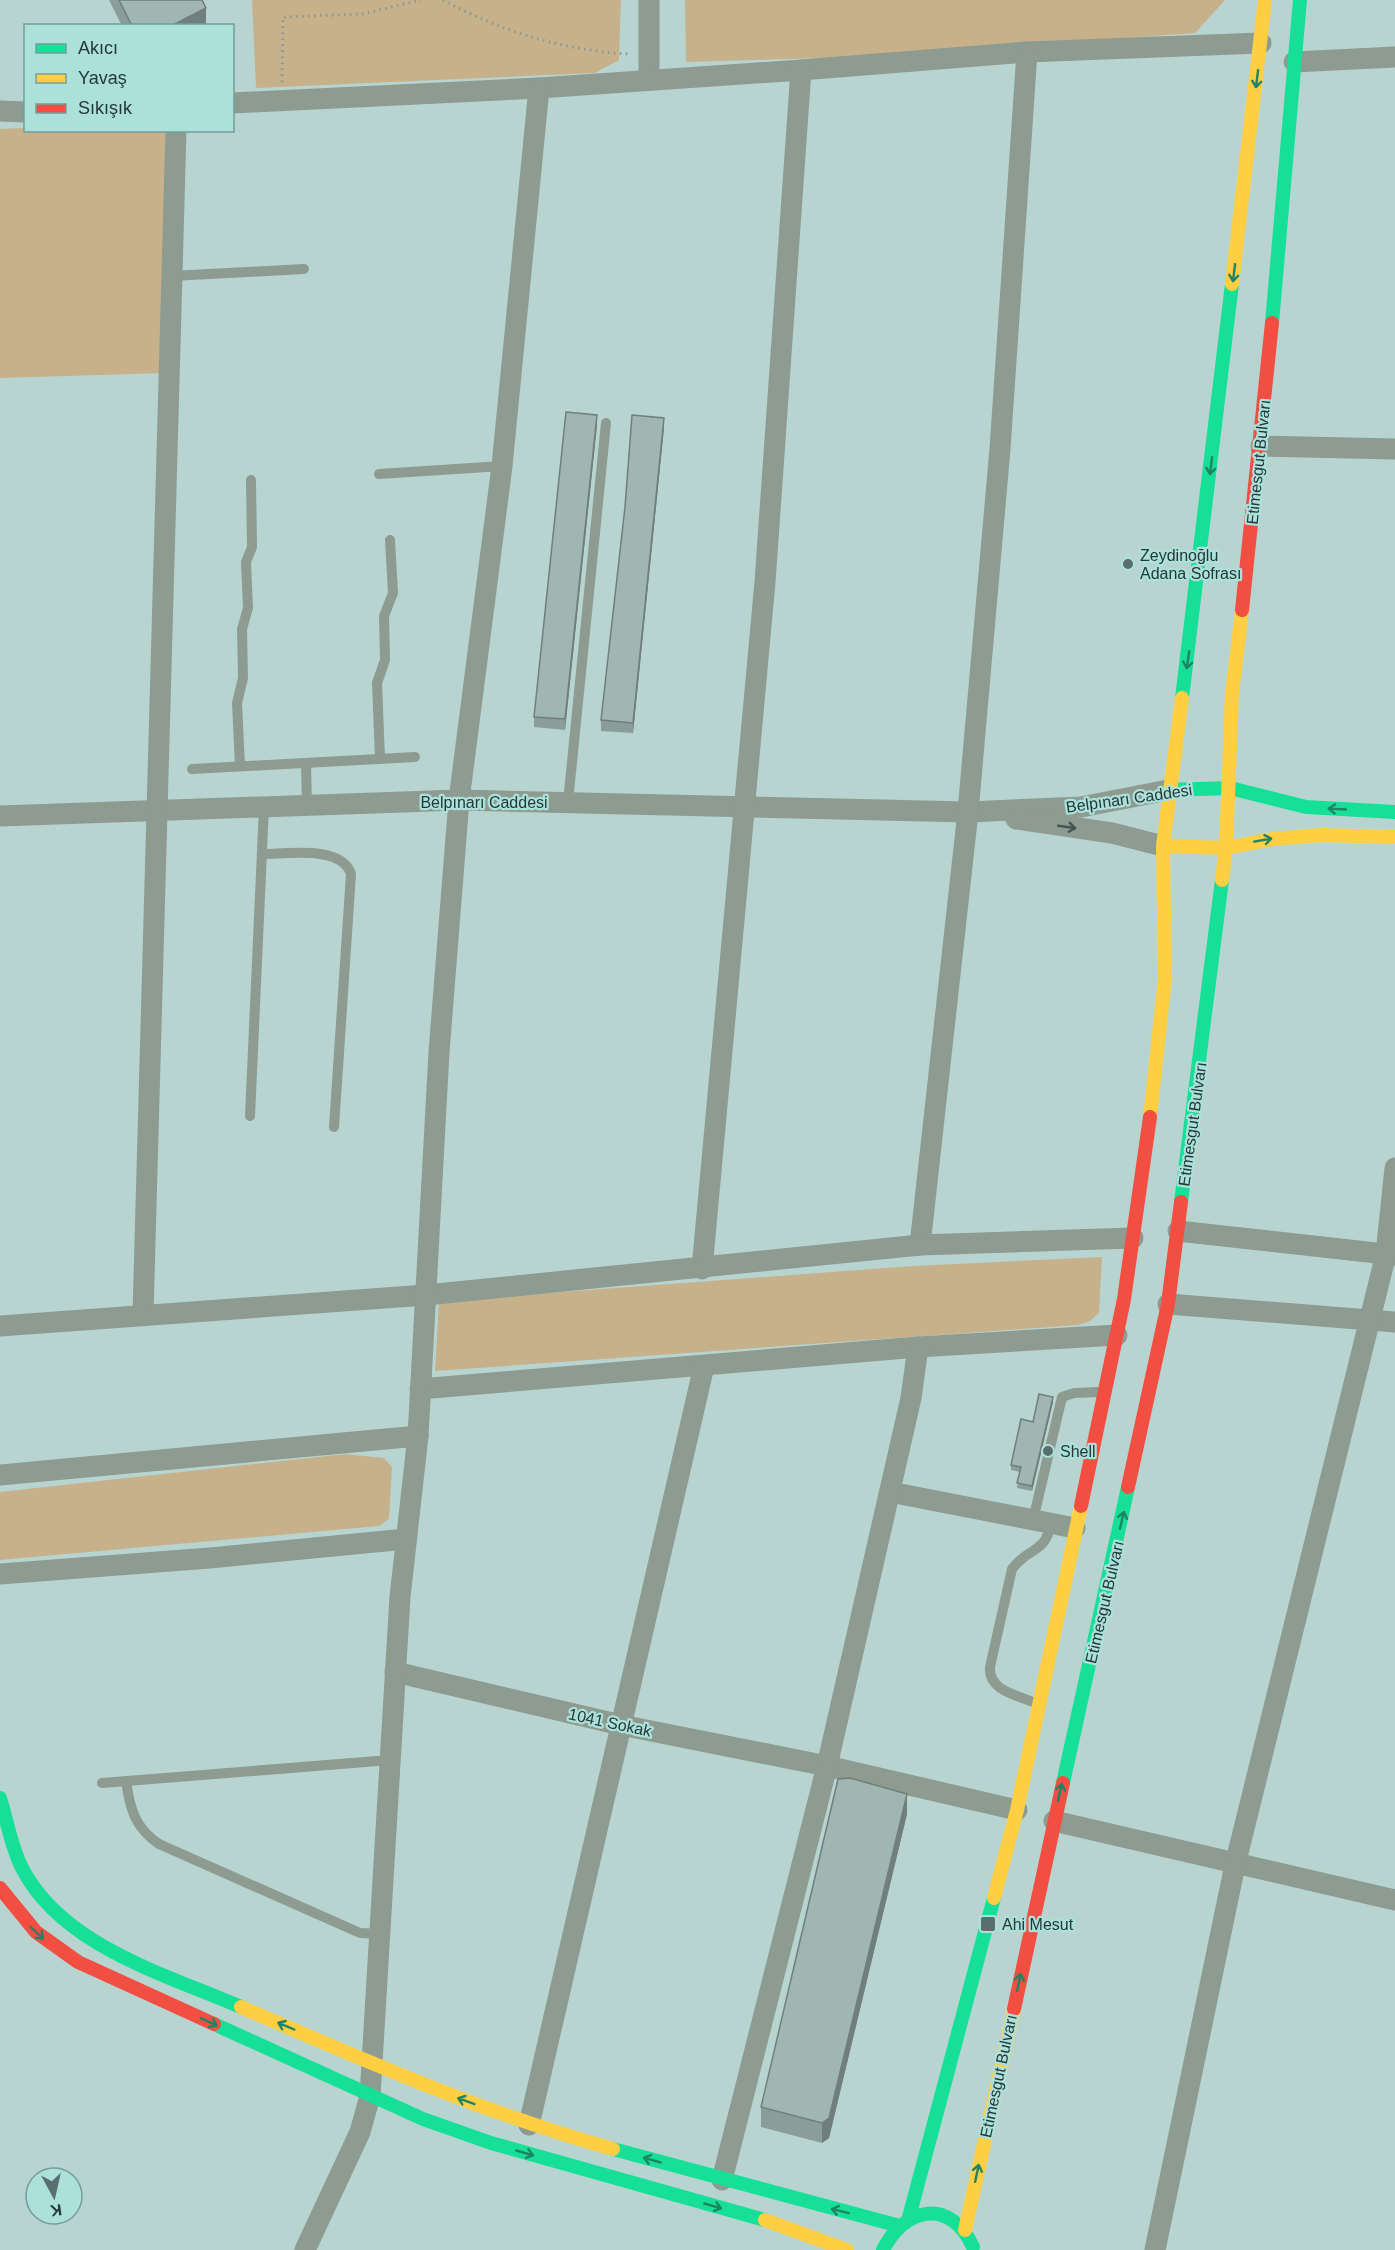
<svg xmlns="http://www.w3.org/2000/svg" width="1395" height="2250" font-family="Arial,sans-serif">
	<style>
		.green { fill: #c6b18b }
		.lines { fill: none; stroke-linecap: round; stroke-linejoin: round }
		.path { stroke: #8a9891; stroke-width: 3; stroke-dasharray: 1.5 4.5; stroke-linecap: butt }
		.lane { stroke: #8d9b91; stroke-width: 10 }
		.street { stroke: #8d9b91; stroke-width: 21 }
		.fast { stroke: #16e098; stroke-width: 14 }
		.slow { stroke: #ffcf43; stroke-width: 14 }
		.jam { stroke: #f24e42; stroke-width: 14 }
		.wall { fill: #8a9d98 }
		.shaded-wall { fill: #707f7c }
		.building { fill: #a0b6b1; stroke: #707f7c; stroke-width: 1.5 }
		.oneway { stroke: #1e8463 }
		.oneway2 { stroke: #445652 }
		.poi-dot { fill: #586f6d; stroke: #ace0da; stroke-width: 2 }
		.labels { text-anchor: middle; stroke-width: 4.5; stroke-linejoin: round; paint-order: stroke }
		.street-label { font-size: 16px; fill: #243937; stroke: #ace0da }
		.poi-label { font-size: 16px; fill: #243937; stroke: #ace0da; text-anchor: start }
	</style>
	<rect width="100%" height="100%" fill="#b8d4d1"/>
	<g class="green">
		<path d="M252 0H621L619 60 595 73 256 88Z"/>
		<path d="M685 0H1225L1195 33 858 57 686 62Z"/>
		<path d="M25 128 26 130 165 131V373L0 378V129Z"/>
		<path d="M1102 1257 1099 1313 1090 1321 1078 1325 435 1371 439 1301 913 1266Z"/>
		<path d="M345 1454 384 1458 392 1467 389 1519 379 1526 0 1560V1492Z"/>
	</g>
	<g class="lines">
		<g class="path">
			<path d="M443 0C500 31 565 51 630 54"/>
			<path d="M282 82 283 17 362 14 421 0"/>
		</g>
		<g class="lane">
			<path d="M172 276 304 269"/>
			<path d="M379 474 502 466"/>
			<path d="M380 759 377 683 385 660 384 616 393 593 390 540"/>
			<path d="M306 763 307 805"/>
			<path d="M240 766 237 703 243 678 242 629 248 608 246 562 252 547 251 480"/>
			<path d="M192 769 415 757"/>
			<path d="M568 802 606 423"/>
			<path d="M262 854C287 854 342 845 351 874L334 1127"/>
			<path d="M250 1116 264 807"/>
			<path d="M1033 1520 1062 1397 1074 1393 1099 1392"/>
			<path d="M1035 1703C1018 1695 988 1691 990 1667L1012 1569C1028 1547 1045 1554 1051 1524"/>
			<path d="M126 1781C130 1809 135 1828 159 1844L360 1933 381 1934"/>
			<path d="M102 1783 390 1760"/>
		</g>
		<g class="street">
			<path d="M1294 62 1395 57"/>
			<path d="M649 79V0"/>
			<path d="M232 103 539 88 801 70 1027 52 1261 43"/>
			<path d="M0 111 26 112"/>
			<path d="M1261 446 1395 449"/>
			<path d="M0 816 459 800 968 812 1081 807 1168 790"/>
			<path d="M1016 819 1112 833 1163 846"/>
			<path d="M1178 1231 1395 1255"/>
			<path d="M920 1245 968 812 1000 449 1027 52"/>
			<path d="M702 1269 765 582 801 70"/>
			<path d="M1168 1304 1395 1322"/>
			<path d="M143 1314 176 130"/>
			<path d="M0 1326 426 1295 920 1245 1133 1238"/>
			<path d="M420 1389 918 1347 1117 1335"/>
			<path d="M0 1475 418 1436 439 1052 459 800 502 466 539 88"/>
			<path d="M890 1492 1075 1528"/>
			<path d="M0 1574 210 1558 406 1539"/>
			<path d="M395 1672 621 1725 827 1766 1017 1810"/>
			<path d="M1054 1821 1395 1900"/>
			<path d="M529 2125 704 1366"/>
			<path d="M722 2180 827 1766 911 1398 918 1347"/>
			<path d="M305 2250 360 2132 370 2096 400 1597 418 1436"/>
			<path d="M1155 2250 1235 1865 1386 1254 1395 1168"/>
		</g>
		<g class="fast">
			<path d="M1272 323 1300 0"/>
			<path d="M1182 698 1232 284"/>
			<path d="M1168 790 1230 788 1306 807 1395 812"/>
			<path d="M1181 1202 1222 880"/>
			<path d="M1063 1783 1128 1487"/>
			<path d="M0 1798C7 1820 11 1847 22 1868 62 1946 165 1974 241 2007"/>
			<path d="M214 2024 423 2119 491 2143 765 2220"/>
			<path d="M613 2149 896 2225"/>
			<path d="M909 2217 994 1898"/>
			<path d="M883 2250C905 2206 951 2198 973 2247"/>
		</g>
		<g class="slow">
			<path d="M1232 284 1265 0"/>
			<path d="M1163 846 1226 848 1272 839 1321 835 1395 837"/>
			<path d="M1222 880 1226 848 1232 694 1242 610"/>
			<path d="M1150 1117 1165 978 1163 846 1182 698"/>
			<path d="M994 1898 1017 1810 1081 1506"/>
			<path d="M241 2007C363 2060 484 2113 613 2149"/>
			<path d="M765 2220 847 2250"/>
			<path d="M965 2230 1014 2009"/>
		</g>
		<g class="jam">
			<path d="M1242 610 1272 323"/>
			<path d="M1128 1487 1168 1304 1181 1202"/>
			<path d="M1081 1506 1124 1299 1150 1117"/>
			<path d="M0 1888 36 1932 78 1962 214 2024"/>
			<path d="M1014 2009 1063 1783"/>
		</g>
	</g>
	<g class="wall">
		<path d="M109 0H202L206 26H122Z"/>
		<path d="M597 425 565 730 534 727V717Z"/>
		<path d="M664 428 633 733 601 731V720Z"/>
		<path d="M1053 1402 1032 1491 1017 1488 1020 1472 1011 1470V1465L1033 1422Z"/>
		<path d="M907 1814 829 2138 822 2143 761 2127V2107Z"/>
	</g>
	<g class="shaded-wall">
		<path d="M206 8V26H171Z"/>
		<path d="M597 415V425L565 730V719Z"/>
		<path d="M664 418V428L633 733V723Z"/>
		<path d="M1053 1397V1402L1032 1491V1486Z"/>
		<path d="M907 1794V1814L829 2138 822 2143V2123Z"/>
	</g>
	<g class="building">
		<path d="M119 0H202L206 8 171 26H132Z"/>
		<path d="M566 412 597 415 565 719 534 717Z"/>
		<path d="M632 415 664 418 633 723 601 720 625 507Z"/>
		<path d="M1039 1394 1053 1397 1032 1486 1017 1483 1021 1467 1011 1465 1021 1419 1033 1422Z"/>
		<path d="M850 1778 907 1794 829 2118 822 2123 761 2107 838 1779Z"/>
	</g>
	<defs><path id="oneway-shaft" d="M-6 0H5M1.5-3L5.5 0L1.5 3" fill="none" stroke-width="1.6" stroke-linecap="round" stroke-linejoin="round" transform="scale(1.5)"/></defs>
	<g class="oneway">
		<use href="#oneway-shaft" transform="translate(1257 79) rotate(97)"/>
		<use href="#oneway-shaft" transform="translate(1234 273) rotate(97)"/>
		<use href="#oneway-shaft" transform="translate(1211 466) rotate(97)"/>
		<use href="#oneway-shaft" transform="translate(1188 660) rotate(98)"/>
		<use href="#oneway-shaft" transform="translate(1337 809) rotate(-177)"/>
		<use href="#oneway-shaft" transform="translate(1263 840) rotate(-10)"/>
		<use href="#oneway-shaft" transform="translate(1122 1520) rotate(-77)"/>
		<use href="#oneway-shaft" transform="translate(1060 1792) rotate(-77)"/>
		<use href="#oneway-shaft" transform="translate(37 1933) rotate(43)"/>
		<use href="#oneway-shaft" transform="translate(1019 1982) rotate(-78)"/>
		<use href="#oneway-shaft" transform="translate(209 2022) rotate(25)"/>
		<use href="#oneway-shaft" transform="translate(286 2026) rotate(-157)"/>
		<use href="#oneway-shaft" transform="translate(466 2101) rotate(-160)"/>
		<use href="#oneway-shaft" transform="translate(525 2153) rotate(16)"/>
		<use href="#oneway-shaft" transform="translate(652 2160) rotate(-164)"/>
		<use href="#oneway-shaft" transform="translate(977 2173) rotate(-78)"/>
		<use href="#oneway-shaft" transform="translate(713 2206) rotate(16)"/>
		<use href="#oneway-shaft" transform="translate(840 2211) rotate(-166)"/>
	</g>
	<use class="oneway2" href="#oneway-shaft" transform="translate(1067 827) rotate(8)"/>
	<g class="poi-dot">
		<circle cx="1128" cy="564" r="6"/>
		<circle cx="1048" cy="1451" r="6"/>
		<rect x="980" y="1916" width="16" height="16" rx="3"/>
	</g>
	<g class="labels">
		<g class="street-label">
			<text transform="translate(1258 462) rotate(-84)" y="6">Etimesgut Bulvarı</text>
			<text transform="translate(1129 798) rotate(-8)" y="6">Belpınarı Caddesi</text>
			<text x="484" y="808">Belpınarı Caddesi</text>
			<text transform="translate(1192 1124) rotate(-82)" y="6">Etimesgut Bulvarı</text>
			<text transform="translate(1104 1602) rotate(-77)" y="6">Etimesgut Bulvarı</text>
			<text transform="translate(610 1722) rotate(12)" y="6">1041 Sokak</text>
			<text transform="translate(998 2076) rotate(-78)" y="6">Etimesgut Bulvarı</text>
		</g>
		<g class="poi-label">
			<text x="1140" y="561">Zeydinoğlu<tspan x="1140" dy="18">Adana Sofrası</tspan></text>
			<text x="1060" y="1457">Shell</text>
			<text x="1002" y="1930">Ahi Mesut</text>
		</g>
	</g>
	<rect x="24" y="24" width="210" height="108" fill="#ace0da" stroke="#769d99" stroke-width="1.5"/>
	<rect x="36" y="44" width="30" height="9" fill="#16e098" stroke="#769d99" stroke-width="1.5"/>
	<text x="78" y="54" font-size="18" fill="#243937">Akıcı</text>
	<rect x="36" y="74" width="30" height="9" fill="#ffcf43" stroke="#769d99" stroke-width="1.5"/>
	<text x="78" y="84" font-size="18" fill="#243937">Yavaş</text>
	<rect x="36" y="104" width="30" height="9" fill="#f24e42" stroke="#769d99" stroke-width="1.5"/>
	<text x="78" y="114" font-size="18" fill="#243937">Sıkışık</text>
	<g transform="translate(54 2196) rotate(172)"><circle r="28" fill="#ace0da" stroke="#769d99" stroke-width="1.5"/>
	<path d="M0-4.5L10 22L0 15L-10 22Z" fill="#586f6d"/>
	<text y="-9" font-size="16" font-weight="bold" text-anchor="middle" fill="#243937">K</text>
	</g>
</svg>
